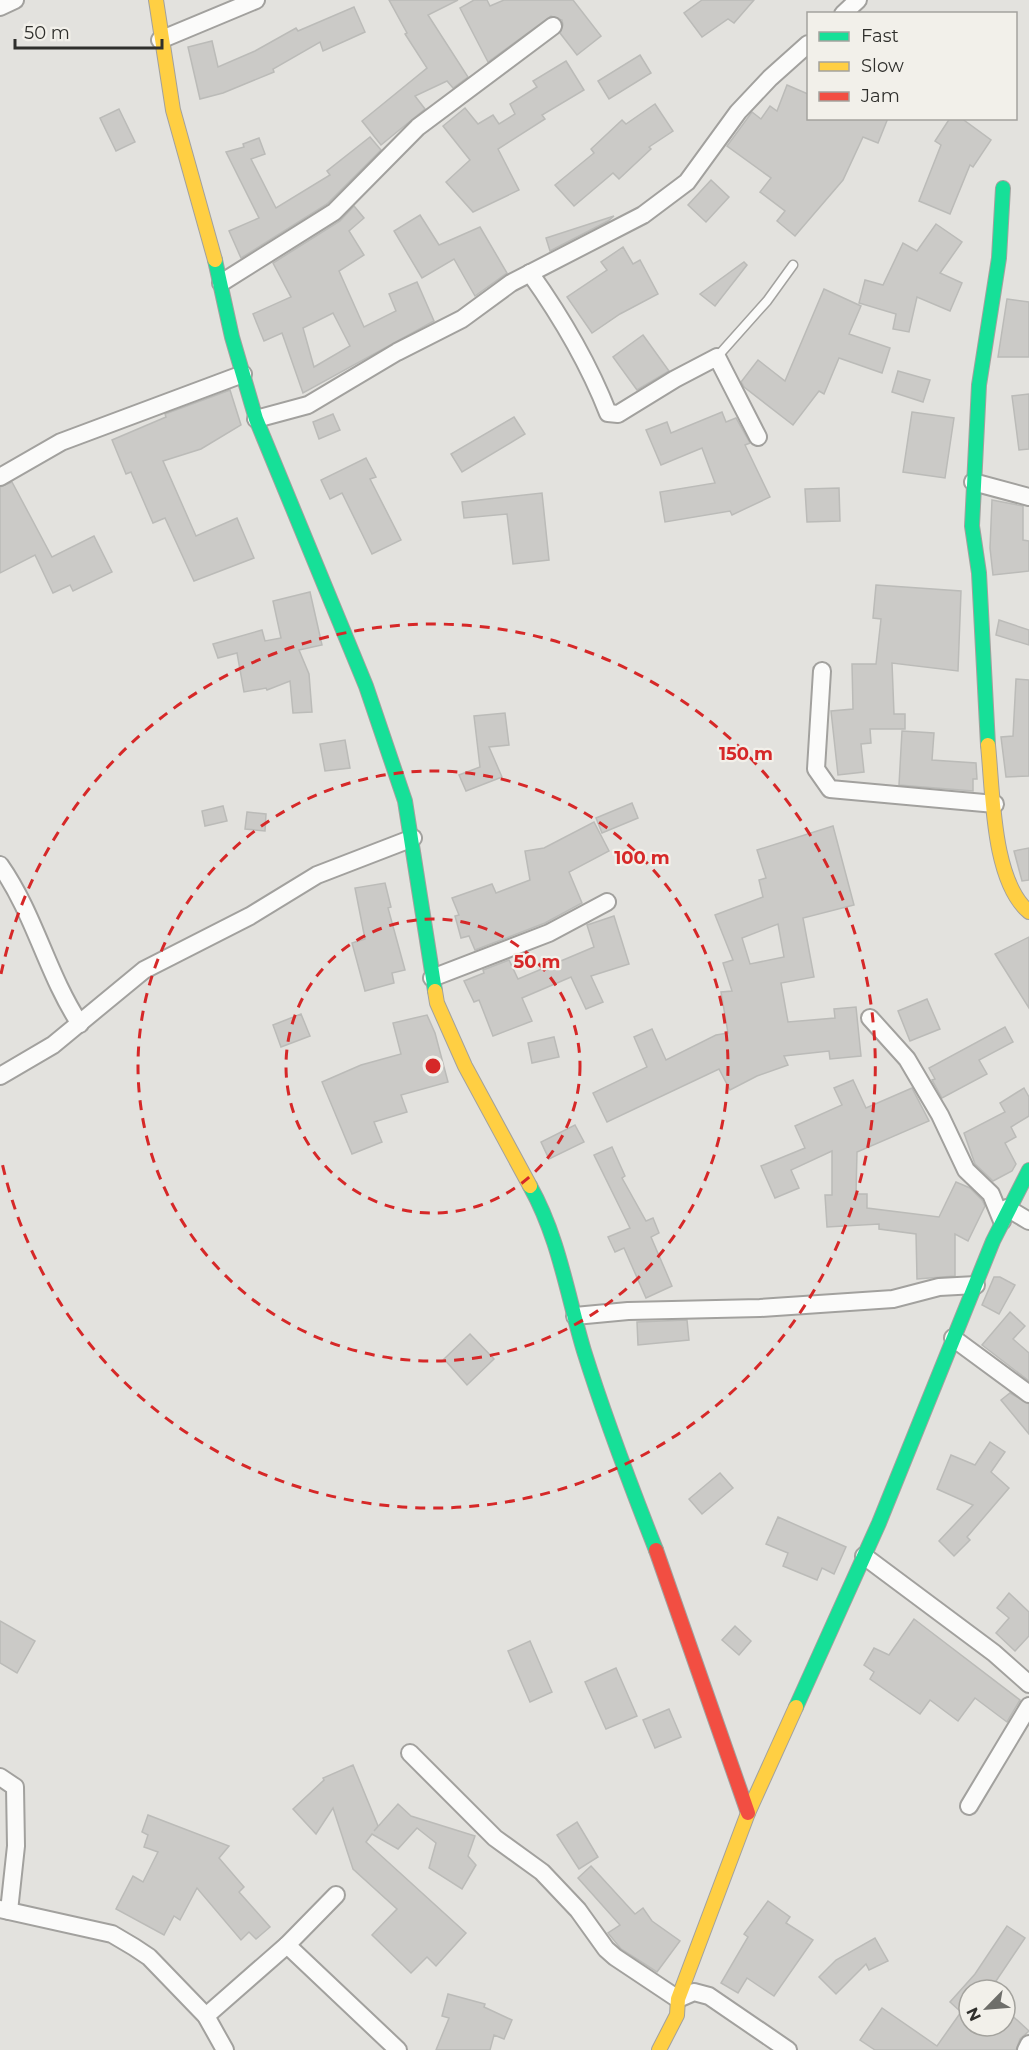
<svg xmlns="http://www.w3.org/2000/svg" width="1029" height="2050" font-family="Montserrat,sans-serif">
	<style>
		.building { fill: #cbcac7; stroke: #bbbbb8; stroke-width: 1.5; fill-rule: evenodd }
		.lines { fill: none; stroke-linecap: round; stroke-linejoin: round }
		.lane-casing { stroke: #a2a19e; stroke-width: 11 }
		.street-casing { stroke: #a2a19e; stroke-width: 20 }
		.fast-casing { stroke: #a2a19e; stroke-width: 16 }
		.slow-casing { stroke: #a2a19e; stroke-width: 16 }
		.jam-casing { stroke: #a2a19e; stroke-width: 16 }
		.lane { stroke: #fbfbfa; stroke-width: 8 }
		.street { stroke: #fbfbfa; stroke-width: 16 }
		.fast { stroke: #16e098; stroke-width: 14 }
		.slow { stroke: #ffcf43; stroke-width: 14 }
		.jam { stroke: #f24e42; stroke-width: 14 }
		.ring { fill: none; stroke: #d62828; stroke-width: 3; stroke-dasharray: 10 8 }
		.centre { fill: #d62828; stroke: #f2f0ea; stroke-width: 3 }
		.ring-label { font-size: 18px; text-anchor: middle; font-weight: bold; fill: #d62828; stroke: #f2f0ea; stroke-width: 4.5; stroke-linejoin: round; paint-order: stroke }
	</style>
	<rect width="100%" height="100%" fill="#e3e2de"/>
	<g class="building">
		<path d="M389 0H458L428 15 468 77 453 88 447 81 415 96 425 109 381 145 362 121 427 68 405 34 407 33Z"/>
		<path d="M474 0H487L490 6 504 0H573L601 36 577 55 560 33 563 25 562 20 551 16 488 62 460 8Z"/>
		<path d="M702 0H754L734 23 728 19 702 37 684 13Z"/>
		<path d="M354 7 365 32 323 51 320 42 273 69 274 72 223 93 200 99 188 47 212 41 218 67 255 51 296 28 298 31Z"/>
		<path d="M640 55 651 73 609 99 598 81Z"/>
		<path d="M566 61 584 90 542 115 545 119 498 149 519 190 473 212 446 182 470 160 443 126 465 108 478 124 493 115 499 124 515 114 510 104 537 87 533 81Z"/>
		<path d="M787 85 808 94V118H888L878 143 863 137 843 180 795 236 777 221 785 211 760 192 771 178 727 146 752 112 761 119 770 106 777 111Z"/>
		<path d="M655 104 673 131 649 147 651 149 619 179 613 173 574 206 555 185 594 153 591 149 622 120 626 124Z"/>
		<path d="M119 109 135 142 116 151 100 118Z"/>
		<path d="M950 118H961L991 140 973 167 970 165 950 214 919 201 941 145 935 141Z"/>
		<path d="M370 137 381 150 327 204 241 258 229 231 259 218 226 152 244 147 243 144 259 138 265 154 251 159 276 208 330 175 327 171Z"/>
		<path d="M711 180 729 197 706 222 688 205Z"/>
		<path d="M354 206 364 218 349 231 364 255 339 271 364 327 396 311 389 294 417 282 434 321 303 393 282 333 264 341 253 314 291 297 273 263 340 221ZM333 313 350 346 314 367 303 328Z"/>
		<path d="M420 215 439 245 480 227 507 273 475 296 454 259 422 278 394 231Z"/>
		<path d="M614 216 608 221 550 251 546 238Z"/>
		<path d="M936 224 962 242 940 273 962 283 950 311 917 297 909 332 893 329 896 314 859 303 865 280 883 285 903 243 917 251Z"/>
		<path d="M623 247 633 264 640 260 658 294 620 314 592 333 567 297 607 270 601 262Z"/>
		<path d="M744 262 747 265 715 306 700 294Z"/>
		<path d="M824 289 861 306 849 334 890 348 882 373 839 358 824 394 819 391 793 425 744 387 741 382 758 360 785 381Z"/>
		<path d="M1007 299 1029 302V357H998Z"/>
		<path d="M643 335 669 371 637 390 613 357Z"/>
		<path d="M898 371 930 380 923 402 892 392Z"/>
		<path d="M230 390 241 425 201 449 163 461 196 536 237 518 254 558 194 581 165 518 153 523 131 472 126 474 112 440 166 417 165 414Z"/>
		<path d="M1029 394V449L1019 450 1012 396Z"/>
		<path d="M722 412 726 422 736 418 750 443 745 445 770 497 732 515 730 511 665 522 660 492 715 483 702 448 661 465 646 430 667 422 671 433Z"/>
		<path d="M912 412 954 418 945 478 903 472Z"/>
		<path d="M333 414 340 430 319 439 313 422Z"/>
		<path d="M514 417 525 434 462 472 451 454Z"/>
		<path d="M366 458 376 477 370 479 401 540 372 554 342 493 330 499 321 480Z"/>
		<path d="M12 482 52 557 94 536 112 572 73 591 70 585 53 593 35 555 0 573V487Z"/>
		<path d="M839 488 840 521 807 522 805 489Z"/>
		<path d="M542 493 549 560 513 564 507 514 464 518 462 502Z"/>
		<path d="M992 500 1023 506V540L1029 541V571L993 575 990 548Z"/>
		<path d="M876 585 961 591 958 671 892 663 894 714H905V729H870L871 743 861 744 864 772 838 775 831 711 853 709 852 664H876L881 619 873 618Z"/>
		<path d="M310 592 322 645 299 650 309 674 312 712 293 713 290 681 267 690 266 688 244 692 237 653 218 658 213 644 262 630 265 641 281 638 273 601Z"/>
		<path d="M999 620 1029 630V645L996 635Z"/>
		<path d="M1016 679 1029 680V776L1006 777 1001 737 1013 736Z"/>
		<path d="M505 713 509 745 489 747 502 777 466 791 459 775 480 767 474 716Z"/>
		<path d="M902 731 934 733 932 760 976 763 977 779H973V791L899 785Z"/>
		<path d="M345 740 350 768 325 771 320 744Z"/>
		<path d="M632 803 638 818 602 833 596 818Z"/>
		<path d="M223 806 227 821 205 826 202 811Z"/>
		<path d="M247 812 266 814 265 831 245 829Z"/>
		<path d="M594 822 609 851 569 872 582 903 545 923 475 950 469 936 461 938 455 916 459 915 452 898 492 884 496 893 530 880 525 851 544 848Z"/>
		<path d="M833 826 854 905 803 918 814 977 781 983 788 1022 835 1018 834 1009 856 1007 861 1056 830 1059 829 1051 784 1056 788 1065 757 1076 730 1090 719 1069 607 1122 593 1093 647 1067 634 1037 652 1029 666 1060 716 1035 728 1033 721 992 732 991 723 963 733 960 715 915 763 897 759 880 766 878 757 850ZM778 924 784 957 750 964 742 938Z"/>
		<path d="M1029 848V880L1022 881 1014 851Z"/>
		<path d="M385 883 391 907 388 908 405 970 392 973 394 983 365 991 352 943 365 939 355 888Z"/>
		<path d="M614 916 629 964 591 976 603 1002 586 1009 571 977 522 998 532 1021 493 1036 479 1000 474 1002 464 981 484 973 483 970 509 960 518 979 594 947 587 925Z"/>
		<path d="M1029 937V1008L995 954Z"/>
		<path d="M927 999 940 1029 910 1041 898 1011Z"/>
		<path d="M301 1014 310 1036 281 1047 273 1025Z"/>
		<path d="M427 1015 435 1033 448 1082 401 1095 407 1112 374 1122 382 1142 352 1154 322 1082 361 1065 401 1054 393 1023Z"/>
		<path d="M1005 1027 1013 1042 979 1060 987 1074 942 1098 932 1080 935 1079 929 1068Z"/>
		<path d="M554 1037 559 1057 532 1063 528 1043Z"/>
		<path d="M853 1080 866 1108 912 1088 929 1121 857 1152 856 1194H867V1208L939 1217 956 1182 970 1188 982 1200 985 1206 968 1241 955 1234V1276L917 1279 916 1234 879 1229V1224L827 1227 825 1195H832V1151L791 1170 799 1188 775 1198 761 1166 805 1148 795 1126 842 1105 834 1088Z"/>
		<path d="M1024 1088 1029 1097V1116L1011 1127 1016 1137 1005 1143 1016 1164 1012 1171 993 1181 975 1164 964 1133 1005 1112 1000 1103Z"/>
		<path d="M575 1125 584 1142 549 1159 541 1142Z"/>
		<path d="M612 1147 625 1176 622 1178 646 1221 653 1218 659 1233 651 1237 672 1286 646 1298 624 1248 615 1252 608 1237 630 1228 594 1155Z"/>
		<path d="M994 1277H1000L1015 1285 999 1314 982 1305Z"/>
		<path d="M1010 1312 1025 1326 1013 1339 1029 1353V1381L982 1345Z"/>
		<path d="M687 1320 689 1340 638 1345 637 1322Z"/>
		<path d="M470 1334 494 1359 467 1385 444 1359Z"/>
		<path d="M1010 1393 1029 1404V1434L1001 1400Z"/>
		<path d="M990 1442 1005 1452 991 1472 1009 1488 967 1537 970 1540 954 1556 939 1541 973 1505 937 1489 951 1455 975 1465Z"/>
		<path d="M720 1473 733 1488 702 1514 689 1499Z"/>
		<path d="M778 1517 846 1547 834 1574 822 1568 817 1580 783 1566 788 1553 766 1544Z"/>
		<path d="M1009 1593 1029 1612V1636L1015 1651 996 1633 1009 1618 997 1608Z"/>
		<path d="M914 1619 1020 1700 1007 1722 975 1698 958 1721 930 1700 920 1714 870 1679 874 1672 864 1665 874 1648 889 1655Z"/>
		<path d="M0 1621 35 1641 17 1673 0 1663Z"/>
		<path d="M735 1626 751 1641 739 1655 722 1640Z"/>
		<path d="M530 1641 552 1692 530 1702 508 1651Z"/>
		<path d="M616 1668 637 1716 606 1729 585 1682Z"/>
		<path d="M669 1709 681 1737 655 1748 643 1720Z"/>
		<path d="M353 1765 378 1826 374 1831 398 1804 411 1816 475 1836 468 1856 476 1865 462 1889 429 1868 436 1843 417 1828 398 1849 372 1834 366 1842 466 1933 436 1966 427 1957 411 1973 372 1935 397 1909 353 1869 333 1808 316 1834 293 1809 324 1780 323 1778Z"/>
		<path d="M148 1815 229 1846 219 1858 244 1887 239 1892 270 1927 256 1939 249 1932 241 1940 197 1888 180 1920 174 1916 164 1935 116 1909 133 1876 143 1882 158 1852 144 1847 148 1835 142 1832Z"/>
		<path d="M577 1822 598 1857 579 1869 557 1835Z"/>
		<path d="M591 1866 635 1914 643 1908 652 1921 680 1941 657 1972 621 1949 608 1933 620 1925 578 1878Z"/>
		<path d="M768 1901 790 1917 786 1923 813 1940 774 1996 747 1978 738 1993 721 1983 748 1937 744 1934Z"/>
		<path d="M1007 1926 1025 1938 990 1990H969V2026H1005V2009L1029 2031 1020 2039 1016 2050H875L860 2040 882 2008 937 2046 961 2012 950 2002 975 1974Z"/>
		<path d="M875 1938 888 1961 869 1970 866 1964 836 1994 819 1977 836 1960Z"/>
		<path d="M448 1994 485 2004 484 2007 512 2020 504 2039 494 2035 490 2050H436L449 2018 442 2016Z"/>
	</g>
	<g class="lines">
		<defs>
			<path id="lane" d="M717 357 767 301 793 265"/>
			<g id="street">
				<path d="M0 7 15 0"/>
				<path d="M843 14 858 0"/>
				<path d="M160 40 256 0"/>
				<path d="M530 273C562 318 588 362 608 413L618 414 675 379 717 357 758 437"/>
				<path d="M221 283 334 212 418 127 553 26"/>
				<path d="M256 419 308 405 397 352 462 319 511 283 643 215 687 182 738 112 770 78 808 44"/>
				<path d="M0 477 61 442 243 374"/>
				<path d="M973 482 1029 497"/>
				<path d="M822 671 816 769 830 789 995 804"/>
				<path d="M0 865C35 915 47 974 80 1024"/>
				<path d="M432 978 549 933 607 902"/>
				<path d="M870 1018 907 1059 940 1115 966 1170 991 1194 1002 1221"/>
				<path d="M0 1076 53 1045 144 970 250 916 317 875 413 838"/>
				<path d="M1007 1208 1029 1221"/>
				<path d="M575 1316 628 1311 760 1308 893 1299 939 1287 976 1285"/>
				<path d="M953 1338 1029 1394"/>
				<path d="M864 1556 994 1653 1029 1684"/>
				<path d="M410 1753 495 1838 542 1872 578 1910 606 1949 615 1957 678 1999 694 1992 709 1996 788 2050"/>
				<path d="M0 1777 15 1787 16 1846 9 1911"/>
				<path d="M969 1806 1029 1706"/>
				<path d="M0 1909 112 1934 134 1947 149 1957 206 2016 225 2050"/>
				<path d="M287 1945 398 2050"/>
				<path d="M206 2016 287 1945 336 1895"/>
				<path d="M1026 2050 1029 2044"/>
			</g>
			<g id="fast">
				<path d="M215 260 232 337 256 419 366 686 405 801 435 991"/>
				<path d="M988 745 979 573 972 526 979 385 999 258 1003 188"/>
				<path d="M530 1186C559 1238 567 1294 584 1351 605 1418 630 1484 656 1550"/>
				<path d="M796 1707 879 1523 993 1241 1029 1170"/>
			</g>
			<g id="slow">
				<path d="M156 0 173 110 215 260"/>
				<path d="M988 745C993 792 992 881 1029 912"/>
				<path d="M435 991 437 1003 465 1066 530 1186"/>
				<path d="M659 2050 677 2015 678 1999 748 1813 796 1707"/>
			</g>
			<path id="jam" d="M656 1550 748 1813"/>
		</defs>
		<use href="#lane" class="lane-casing"/>
		<use href="#street" class="street-casing"/>
		<use href="#fast" class="fast-casing"/>
		<use href="#slow" class="slow-casing"/>
		<use href="#jam" class="jam-casing"/>
		<use href="#lane" class="lane"/>
		<use href="#street" class="street"/>
		<use href="#fast" class="fast"/>
		<use href="#slow" class="slow"/>
		<use href="#jam" class="jam"/>
	</g>
	<g class="ring">
		<circle cx="433" cy="1066" r="147"/>
		<circle cx="433" cy="1066" r="295"/>
		<path d="M1 974A442 442 0 1 1 1 1158"/>
	</g>
	<circle cx="433" cy="1066" r="9" class="centre"/>
	<g class="ring-label">
		<text x="746" y="760">150 m</text>
		<text x="642" y="864">100 m</text>
		<text x="537" y="968">50 m</text>
	</g>
	<rect x="807" y="12" width="210" height="108" fill="#f2f0ea" stroke="#a4a39e" stroke-width="1.5"/>
	<rect x="819" y="32" width="30" height="9" fill="#16e098" stroke="#a4a39e" stroke-width="1.5"/>
	<text x="861" y="42" font-size="18" fill="#2f2f2c">Fast</text>
	<rect x="819" y="62" width="30" height="9" fill="#ffcf43" stroke="#a4a39e" stroke-width="1.5"/>
	<text x="861" y="72" font-size="18" fill="#2f2f2c">Slow</text>
	<rect x="819" y="92" width="30" height="9" fill="#f24e42" stroke="#a4a39e" stroke-width="1.5"/>
	<text x="861" y="102" font-size="18" fill="#2f2f2c">Jam</text>
	<g transform="translate(987 2008) rotate(245)"><circle r="28" fill="#f2f0ea" stroke="#a4a39e" stroke-width="1.5"/>
	<path d="M0-4.5L10 22L0 15L-10 22Z" fill="#6e6e6a"/>
	<text y="-9" font-size="16" font-weight="bold" text-anchor="middle" fill="#2f2f2c">N</text>
	</g>
	<path d="M15 39v9h147v-9" fill="none" stroke="#2f2f2c" stroke-width="3"/>
	<text x="24" y="39" font-size="18" fill="#2f2f2c" stroke="#f2f0ea" stroke-width="4.5" paint-order="stroke">50 m</text>
</svg>
